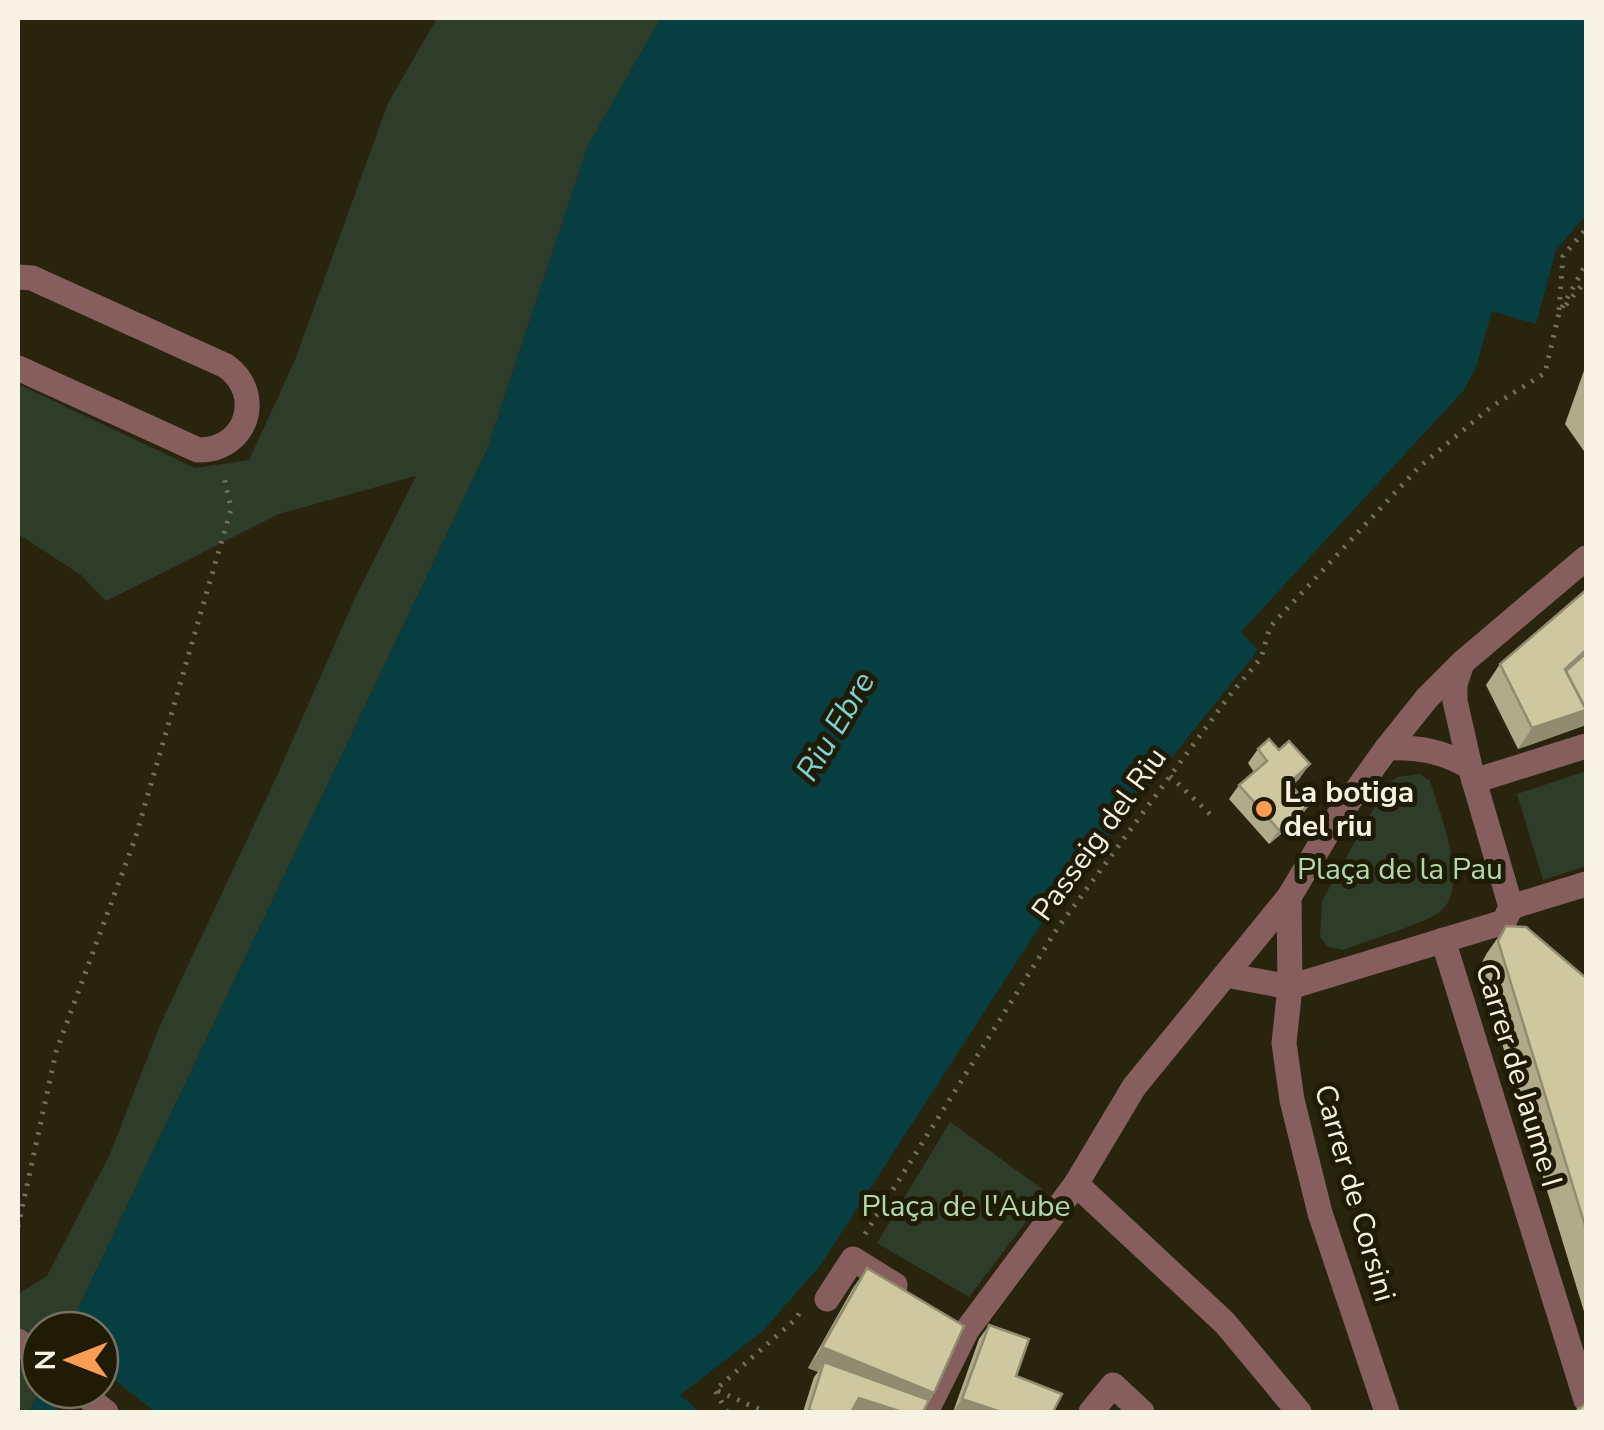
<svg xmlns="http://www.w3.org/2000/svg" width="1604" height="1430" font-family="'Nunito Sans',sans-serif">
	<style>
		.green { fill: #2e3c2a }
		.water { fill: #063e41 }
		.pier { fill: #29240d }
		.lines { fill: none; stroke-linecap: round; stroke-linejoin: round }
		.path { stroke: #736f5b; stroke-width: 5; stroke-dasharray: 2.5 8; stroke-linecap: butt }
		.minor { stroke: #855e5d; stroke-width: 25 }
		.wall { fill: #b2ab89 }
		.shaded-wall { fill: #918b6f }
		.building { fill: #cfc79f; stroke: #918b6f; stroke-width: 2.5 }
		.poi-dot { fill: #fc9d53; stroke: #201b04; stroke-width: 4 }
		.labels { text-anchor: middle; stroke-width: 10; stroke-linejoin: round; paint-order: stroke }
		.poi-label { font-size: 30px; font-weight: bold; fill: #f6f3e5; stroke: #201b04; text-anchor: start }
		.street-label { font-size: 30px; fill: #f6f3e5; stroke: #201b04 }
		.park-label { font-size: 30px; fill: #b1daa6; stroke: #201b04 }
		.water-label { font-size: 32px; font-style: italic; fill: #7bd1d5; stroke: #201b04 }
	</style>
	<rect width="100%" height="100%" fill="#29240d"/>
	<g class="green">
		<path d="M437 18H661L588 146 487 450 68 1330H40V1389L29 1412H18V1294L47 1276 110 1154 160 1025 275 780 355 598 416 476 279 514 106 601 81 575 18 534V384L195 468 249 460 295 360 388 103Z"/>
		<path d="M1586 771V866L1543 880 1517 794Z"/>
		<path d="M1420 774 1430 781C1439 812 1473 891 1438 913 1418 926 1368 940 1344 950L1328 947 1320 937 1322 901 1388 783 1398 777Z"/>
		<path d="M950 1122 1048 1193 969 1297 877 1243Z"/>
	</g>
	<path class="water" d="M661 18H1586V215L1556 250 1536 324 1492 311 1476 367 1464 390 1241 632 1258 650 1054 904 822 1263 763 1331 680 1395 700 1412H29L40 1389 100 1390V1330H68L487 450 588 146Z"/>
	<path class="pier" d="M100 1368 155 1412H61L34 1390 40 1384V1390H100Z"/>
	<g class="lines">
		<g class="path">
			<path d="M1566 305 1586 280"/>
			<path d="M1559 310 1563 256 1586 229"/>
			<path d="M1170 776 1213 817"/>
			<path d="M18 1227 56 1052 135 839 231 509 223 473"/>
			<path d="M865 1234 1057 929 1230 695 1261 658 1270 627 1418 468 1491 407 1545 373 1559 313 1586 264"/>
			<path d="M42 1390 52 1398"/>
			<path d="M718 1391 765 1412"/>
			<path d="M727 1412 715 1390 796 1319 803 1307"/>
		</g>
		<g class="minor">
			<path d="M18 277 32 278 226 366C265 394 247 451 198 450L18 368"/>
			<path d="M1387 748C1419 747 1442 751 1470 767"/>
			<path d="M1474 781 1586 746"/>
			<path d="M1289 897 1290 987 1284 1043 1292 1100 1320 1213 1387 1412"/>
			<path d="M1511 907 1586 884"/>
			<path d="M1443 940 1586 1400"/>
			<path d="M1226 975 1290 987 1504 922 1511 907 1470 767 1455 701V684L1461 666"/>
			<path d="M1076 1184 1225 1323 1299 1412"/>
			<path d="M827 1299 853 1259 895 1285"/>
			<path d="M18 1341 40 1359"/>
			<path d="M78 1390 106 1412"/>
			<path d="M926 1412 967 1330 1076 1184 1134 1087 1289 897 1334 822 1387 748 1427 698 1463 662 1586 558"/>
			<path d="M1091 1412 1113 1385 1142 1412"/>
		</g>
	</g>
	<g class="wall">
		<path d="M1586 365V454L1565 424Z"/>
		<path d="M1586 590V725L1518 749 1486 685 1500 664Z"/>
		<path d="M1258 749 1300 778 1292 786 1309 805 1299 819 1269 844 1229 799 1239 785 1254 772 1248 763Z"/>
		<path d="M1506 926 1586 978V1318L1479 968 1487 953Z"/>
		<path d="M867 1268 934 1393 923 1412H803L814 1377 818 1372 808 1368 853 1288Z"/>
		<path d="M989 1325 1016 1376 1053 1412H953L979 1339Z"/>
	</g>
	<g class="shaded-wall">
		<path d="M1586 710V725L1518 749 1532 728Z"/>
		<path d="M1310 764 1300 778 1279 797 1289 783Z"/>
		<path d="M1309 805 1299 819 1269 844 1279 830Z"/>
		<path d="M822 1347 934 1393 920 1412 824 1362 818 1372 808 1368Z"/>
		<path d="M859 1398 902 1412H849Z"/>
		<path d="M962 1399 1001 1412H953Z"/>
	</g>
	<g class="building">
		<path d="M1586 590V650L1565 669 1586 710 1532 728 1500 664Z"/>
		<path d="M1586 653V709L1566 671Z"/>
		<path d="M1269 739 1279 750 1289 741 1310 764 1289 783 1309 805 1279 830 1239 785 1267 761 1258 749Z"/>
		<path d="M1506 926 1526 927 1586 978V1229L1498 941Z"/>
		<path d="M867 1268 964 1326 934 1393 822 1347Z"/>
		<path d="M989 1325 1029 1339 1016 1376 1062 1394 1053 1412H1001L962 1399Z"/>
		<path d="M824 1362 929 1400 923 1412H902L859 1398 851 1412H814L809 1409Z"/>
		<path d="M1585 1404H1586V1412H1575Z"/>
	</g>
	<circle class="poi-dot" cx="1264" cy="809" r="10"/>
	<g class="labels">
		<g class="poi-label">
			<text x="1284" y="802">La botiga<tspan x="1284" dy="34">del riu</tspan></text>
		</g>
		<g class="street-label">
			<text transform="translate(1099 834) rotate(-54)" y="10">Passeig del Riu</text>
			<text transform="translate(1519 1075) rotate(73)" y="10">Carrer de Jaume I</text>
			<text transform="translate(1355 1193) rotate(74)" y="10">Carrer de Corsini</text>
		</g>
		<g class="park-label">
			<text x="1400" y="879">Plaça de la Pau</text>
			<text x="966" y="1216">Plaça de l'Aube</text>
		</g>
		<g class="water-label">
			<text transform="translate(835 726) rotate(-59)" y="11">Riu Ebre</text>
		</g>
	</g>
	<rect width="1604" height="1430" fill="none" stroke="#f6f3e5" stroke-width="40"/>
	<g transform="translate(70 1360) rotate(270)"><circle r="48" fill="#201b04" stroke="#76715e" stroke-width="2.5"/>
	<path d="M0-8L18 38L0 25L-18 38Z" fill="#fc9d53"/>
	<text y="-15" font-size="28" font-weight="bold" text-anchor="middle" fill="#f6f3e5">N</text>
	</g>
</svg>
